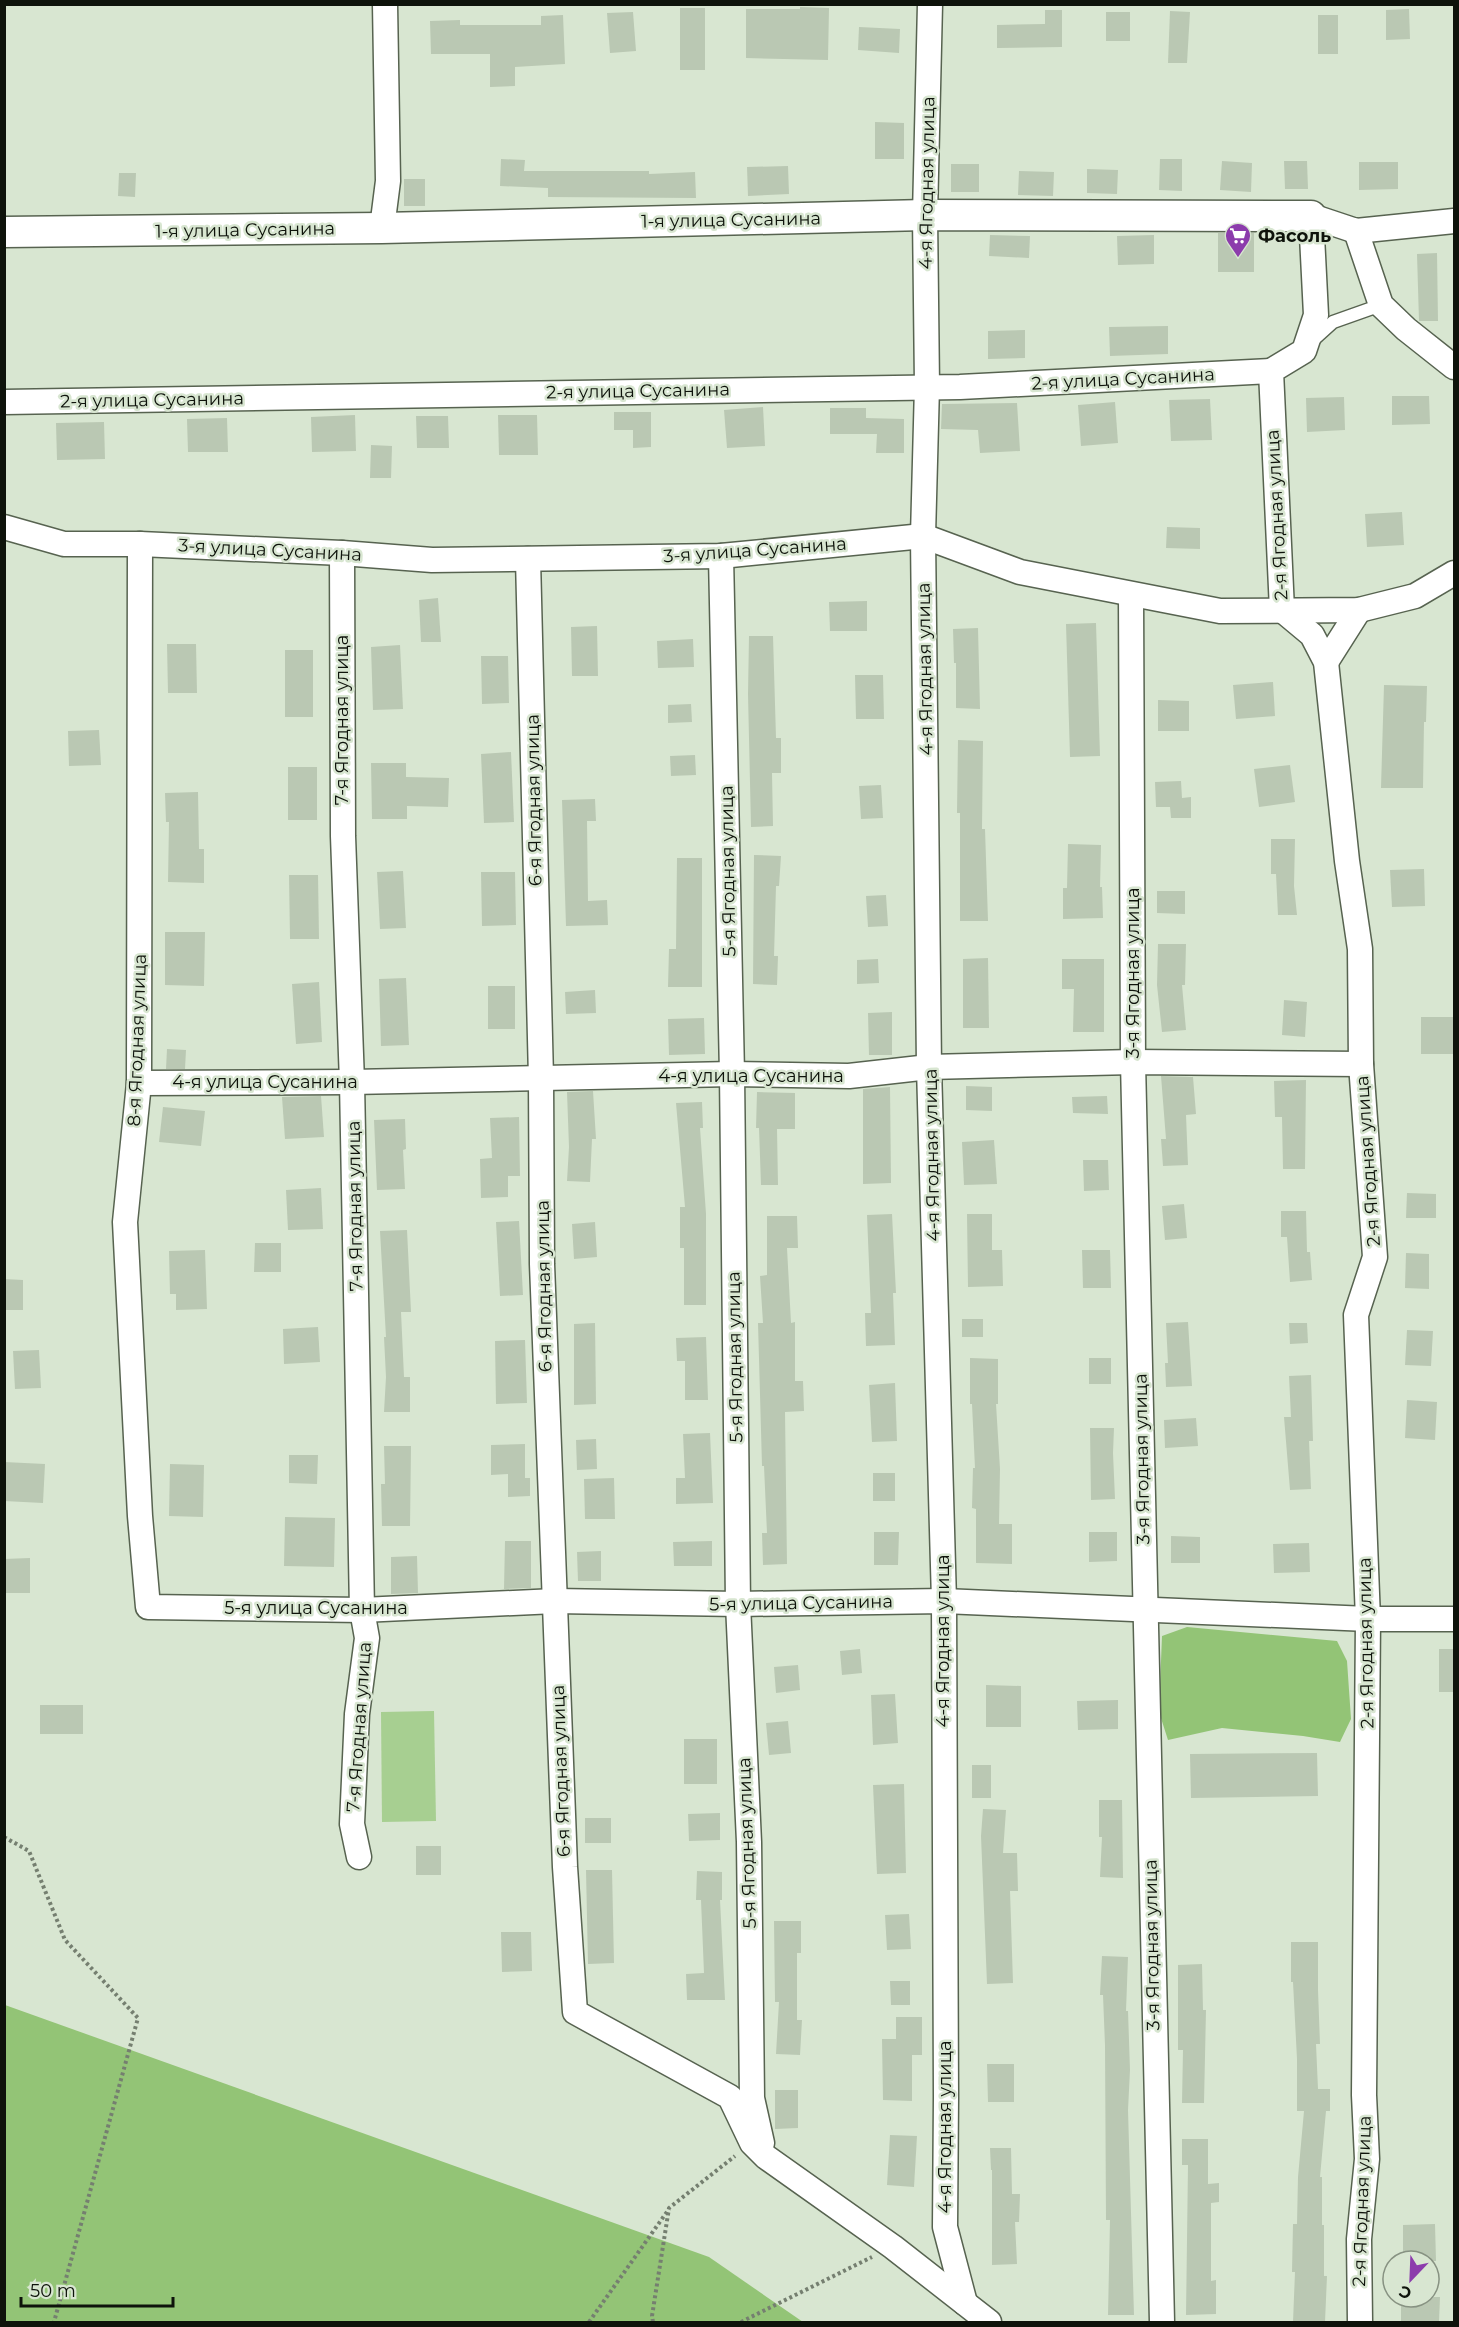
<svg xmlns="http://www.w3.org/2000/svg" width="1459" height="2327" font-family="Montserrat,sans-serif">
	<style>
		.green { fill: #a7cf91 }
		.forest { fill: #93c476 }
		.building { fill: #bac8b3 }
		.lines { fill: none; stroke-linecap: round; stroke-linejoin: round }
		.service-casing { stroke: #576350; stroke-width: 15 }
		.minor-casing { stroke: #576350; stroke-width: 27 }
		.tertiary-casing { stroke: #576350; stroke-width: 33 }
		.path { stroke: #757f70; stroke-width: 4; stroke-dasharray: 3 3; stroke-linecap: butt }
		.service { stroke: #fff; stroke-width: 12 }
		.minor { stroke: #fff; stroke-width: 24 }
		.tertiary { stroke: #fff; stroke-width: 30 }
		.labels { text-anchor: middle; stroke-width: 5; stroke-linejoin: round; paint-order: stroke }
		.street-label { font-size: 18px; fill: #0e130b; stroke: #d8e6d1 }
		.poi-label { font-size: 18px; font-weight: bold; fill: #0e130b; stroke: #d8e6d1; text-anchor: start }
	</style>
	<rect width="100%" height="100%" fill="#d8e6d1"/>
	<path class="green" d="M434 1711 436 1821 382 1822 381 1712Z"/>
	<g class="forest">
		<path d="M1187 1627 1337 1641 1347 1661 1351 1719 1340 1742 1303 1736 1222 1728 1168 1740 1159 1712 1162 1636Z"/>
		<path d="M5 2005 709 2257 803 2322H5Z"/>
	</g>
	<g class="building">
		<path d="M800 7 829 8 828 60 746 58V9H800Z"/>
		<rect x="680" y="8" width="25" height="62"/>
		<path d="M1409 9 1410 39 1386 40V10Z"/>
		<path d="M1045 10H1062V47L997 48V25L1045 24Z"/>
		<path d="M1170 11 1190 12 1187 63H1168Z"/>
		<path d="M633 12 636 51 610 53 607 13Z"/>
		<rect x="1106" y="12" width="24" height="29"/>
		<path d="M563 15 565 64 515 67V86L490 87V54H431L430 21 460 20V25H541V16Z"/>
		<rect x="1318" y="15" width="20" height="39"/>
		<path d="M859 27 900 29 899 53 858 50Z"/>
		<path d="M875 122 904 123V159H875Z"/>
		<path d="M501 159 525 160 524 171H649V174L695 172 696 198 548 197V188L500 186Z"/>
		<path d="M1160 159H1182V191L1159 190Z"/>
		<path d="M1222 161 1252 163 1251 192 1220 190Z"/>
		<path d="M1284 161H1307L1308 189H1285Z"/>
		<path d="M1359 162H1398V189L1359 190Z"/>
		<rect x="951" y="164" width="28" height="28"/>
		<path d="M788 166 789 194 748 196 747 167Z"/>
		<path d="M1087 169 1118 170 1117 194 1087 193Z"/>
		<path d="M1019 171 1054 172 1053 196 1018 195Z"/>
		<path d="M119 173H136L135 197 118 196Z"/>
		<rect x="404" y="179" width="21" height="27"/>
		<rect x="1218" y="233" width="36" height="39"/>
		<path d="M990 235 1030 236 1029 258 989 256Z"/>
		<path d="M1154 235V264L1118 265 1117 236Z"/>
		<path d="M1437 253 1438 321H1419L1417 254Z"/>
		<path d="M1168 326V354L1110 356 1109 327Z"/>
		<path d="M1025 330V358L988 359V331Z"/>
		<path d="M1392 396H1429L1430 424 1392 425Z"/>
		<path d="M1344 397 1345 430 1307 432 1306 398Z"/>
		<path d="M1210 399 1212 440 1171 441 1169 400Z"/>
		<path d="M1115 402 1118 443 1081 446 1078 405Z"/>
		<path d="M1017 403 1020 451 980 453 978 430 941 429 942 404Z"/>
		<path d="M763 407 765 446 727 448 724 410Z"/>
		<path d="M830 408H866V418L904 419V453H876L877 434H830Z"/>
		<path d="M614 412H651V447L633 448V430H614Z"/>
		<path d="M355 415 356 451 312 452 311 417Z"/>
		<path d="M498 415H537L538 455H499Z"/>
		<path d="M416 416H448L449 448H417Z"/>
		<path d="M227 418 228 452H188L187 419Z"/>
		<path d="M104 422 105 459 57 460 56 423Z"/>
		<path d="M371 445 392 446 391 478H370Z"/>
		<path d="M1402 512 1404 545 1367 547 1365 514Z"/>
		<path d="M1167 527 1200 528V549L1166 548Z"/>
		<path d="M438 598 441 642H421L419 600Z"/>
		<path d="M867 601V631H830L829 602Z"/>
		<path d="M1096 623 1100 756 1070 757 1066 624Z"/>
		<path d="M597 626 598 676H572L571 627Z"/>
		<path d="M978 628 980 709 956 708V663H954L953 629Z"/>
		<path d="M749 636H773L776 738H781V773H772L773 826 751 827 748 694Z"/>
		<path d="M693 639 694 667 658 668 657 641Z"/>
		<path d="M167 644H196L197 693H168Z"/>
		<path d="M400 645 403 709 373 710 371 647Z"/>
		<rect x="285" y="650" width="28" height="67"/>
		<path d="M481 656H508L509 703 482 704Z"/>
		<path d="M855 675H883L884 719H856Z"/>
		<path d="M1273 682 1275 716 1236 719 1233 685Z"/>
		<path d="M1384 685 1427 686 1426 722H1424L1423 788H1381Z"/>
		<path d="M1158 700 1189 701V731H1158Z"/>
		<path d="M691 704 692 722 668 723V705Z"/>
		<path d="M99 730 101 765 69 766 68 731Z"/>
		<path d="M958 740 983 741 982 829H985L988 921H960V813H957Z"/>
		<path d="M511 752 514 822 484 823 481 754Z"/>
		<path d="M695 755 696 775 671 776 670 756Z"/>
		<path d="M371 763H406V777L449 778 448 807 407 806V819H372Z"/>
		<path d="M1290 765 1295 802 1259 807 1254 769Z"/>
		<rect x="288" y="767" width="29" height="53"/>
		<path d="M1181 781 1182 798 1191 797V818H1171L1170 807H1156L1155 782Z"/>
		<path d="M881 785 883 818 861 819 859 786Z"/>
		<path d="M198 792 199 849H204V883L168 882 169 822H166L165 793Z"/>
		<path d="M595 799 596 821H587L588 901 607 900 608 925 566 926 562 800Z"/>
		<path d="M1271 839H1295L1294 886 1297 915H1278L1276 874H1271Z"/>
		<path d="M1068 844 1101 845 1100 887H1102L1103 918 1063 919V888H1067Z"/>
		<path d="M754 855 781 856 779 886H776L774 956H778L777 985 753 984Z"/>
		<path d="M677 858H702V987H668L669 949H676Z"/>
		<path d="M1424 869 1425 906 1392 907 1390 870Z"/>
		<path d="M403 871 406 928 380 929 377 872Z"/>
		<path d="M481 872H515L516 925 482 926Z"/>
		<path d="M289 875H318L319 939H290Z"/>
		<path d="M1157 891H1185V914L1157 913Z"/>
		<path d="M886 895 888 926 868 927 866 896Z"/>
		<path d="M165 932H205L204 986 165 985Z"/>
		<path d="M1158 944H1186L1185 985H1182L1186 1030 1162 1032 1157 985Z"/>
		<path d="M988 958 989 1028H963V959Z"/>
		<path d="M878 959 879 983 857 984V960Z"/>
		<path d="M1062 959H1104V1032H1073L1074 989H1062Z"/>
		<path d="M406 978 409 1045 381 1046 379 979Z"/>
		<path d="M319 982 322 1042 296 1044 292 984Z"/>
		<rect x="488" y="986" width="27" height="43"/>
		<path d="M595 990 596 1013 566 1014 565 992Z"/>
		<path d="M1284 1000 1307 1002 1305 1037 1282 1035Z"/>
		<path d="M892 1012V1055H869L868 1013Z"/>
		<rect x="1421" y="1017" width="34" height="37"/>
		<path d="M704 1018 705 1054 669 1055 668 1019Z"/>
		<path d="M167 1049 186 1050 185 1069H166Z"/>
		<path d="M1161 1076 1193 1077 1196 1114 1186 1115 1188 1165 1163 1166 1161 1139H1166Z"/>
		<path d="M1306 1080 1305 1169H1283L1282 1117H1275L1274 1081Z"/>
		<path d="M966 1086 992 1087V1111L966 1110Z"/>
		<path d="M890 1087 891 1183 863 1184V1089Z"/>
		<path d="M593 1091 596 1139H592L590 1182 567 1181 569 1147 567 1092Z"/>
		<path d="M757 1092 795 1093V1129H777L778 1185H761L759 1128H756Z"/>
		<path d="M321 1096 324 1137 285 1139 282 1097Z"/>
		<path d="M1107 1096 1108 1114 1073 1113 1072 1097Z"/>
		<path d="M702 1102 703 1128H700L706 1214V1305H684V1248H680V1207H685L676 1103Z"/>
		<path d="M163 1107 205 1111 201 1146 159 1142Z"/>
		<path d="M519 1117 520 1176H508V1197L481 1198 480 1159 492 1158 490 1118Z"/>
		<path d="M405 1119 406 1149 403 1150 405 1189 377 1190 374 1120Z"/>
		<path d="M994 1140 997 1184 964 1185 962 1142Z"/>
		<path d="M1083 1160H1108L1109 1190 1084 1191Z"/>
		<path d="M321 1188 323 1229 288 1230 286 1190Z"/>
		<path d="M1407 1193 1436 1194V1218H1406Z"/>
		<path d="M1184 1204 1187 1238 1165 1240 1162 1206Z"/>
		<path d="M1281 1211H1306L1307 1252H1310L1312 1280 1290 1282 1287 1237H1281Z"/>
		<path d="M892 1214 896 1293H893L895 1345 866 1346 865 1313H871L867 1215Z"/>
		<path d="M967 1214H992V1250H1002L1003 1286 968 1287Z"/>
		<path d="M767 1216H797L798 1248H787L791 1323 795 1322V1381H803L804 1411 785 1412 787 1564 763 1565 762 1533H767L764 1466H762L758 1323H763L760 1276 767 1275Z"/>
		<path d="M519 1221 523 1295 500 1296 496 1222Z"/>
		<path d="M595 1222 597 1257 574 1259 572 1224Z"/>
		<path d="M407 1230 411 1312H401L404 1377H410V1412H384L386 1377 384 1337H386L380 1231Z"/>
		<path d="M255 1243H281V1272H254Z"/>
		<path d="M205 1250 207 1309 176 1310V1294H170L169 1251Z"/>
		<path d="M1082 1250H1110L1111 1288H1083Z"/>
		<path d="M1406 1253 1429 1254V1289L1405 1288Z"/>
		<path d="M4 1279 23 1280V1310H4Z"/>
		<rect x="962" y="1319" width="21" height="18"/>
		<path d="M1188 1322 1192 1386 1166 1387 1165 1363H1168L1166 1323Z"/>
		<path d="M595 1323 596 1404 574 1405V1324Z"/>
		<path d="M1289 1323H1307L1308 1343 1290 1344Z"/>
		<path d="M318 1327 320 1362 284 1364 283 1329Z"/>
		<path d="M1407 1330 1433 1331 1431 1366 1405 1365Z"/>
		<path d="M706 1337 708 1400H685V1361H677L676 1338Z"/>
		<path d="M525 1340 527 1403 496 1404 495 1341Z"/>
		<path d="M39 1350 41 1388 15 1389 13 1351Z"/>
		<path d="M970 1358 998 1359V1404H996L1000 1469 999 1524H1012V1564L976 1563V1509L972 1508 973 1468H975L972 1404H970Z"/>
		<rect x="1089" y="1358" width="22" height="26"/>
		<path d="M1311 1375 1313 1441H1309L1311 1489 1290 1490 1284 1417H1291L1289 1376Z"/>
		<path d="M895 1383 897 1441 872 1442 869 1385Z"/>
		<path d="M1407 1400 1437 1402 1435 1440 1405 1438Z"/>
		<path d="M1196 1418 1198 1446 1165 1448 1164 1420Z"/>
		<path d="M1090 1428H1114L1113 1453 1115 1499 1091 1500Z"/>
		<path d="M710 1433 713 1503 676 1504V1478H685L683 1434Z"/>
		<path d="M596 1439 597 1469 577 1470 576 1440Z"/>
		<path d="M525 1444V1478H530V1496L508 1497V1474L491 1475V1445Z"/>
		<path d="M384 1446H411L410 1526H382L381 1484H385Z"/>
		<path d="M289 1455H318L317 1484 289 1483Z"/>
		<path d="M4 1462 45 1464 43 1503 4 1501Z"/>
		<path d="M170 1464 204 1465 203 1517 169 1516Z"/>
		<rect x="873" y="1473" width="22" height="28"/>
		<path d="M614 1478 615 1519H585L584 1479Z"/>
		<path d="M285 1517 335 1518 334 1567 284 1566Z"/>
		<path d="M874 1532H899L898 1565H874Z"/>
		<path d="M1089 1532H1117V1561L1089 1562Z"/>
		<path d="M1171 1536 1200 1537V1563H1171Z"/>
		<path d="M505 1541H531V1588L504 1589Z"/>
		<path d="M712 1541V1566H674L673 1542Z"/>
		<path d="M1309 1543 1310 1572 1274 1573 1273 1544Z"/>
		<path d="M601 1551V1581H578L577 1552Z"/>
		<path d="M417 1556 418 1593 391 1594V1557Z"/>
		<path d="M30 1558V1593H4V1559Z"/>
		<path d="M860 1649 862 1673 842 1675 840 1651Z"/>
		<rect x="1439" y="1649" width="16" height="43"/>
		<path d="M798 1665 800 1690 776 1693 774 1667Z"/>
		<path d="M986 1685 1021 1686V1727H986Z"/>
		<path d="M895 1694 898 1743 873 1745 871 1695Z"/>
		<path d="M1118 1700V1729L1078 1730 1077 1701Z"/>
		<rect x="40" y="1705" width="43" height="29"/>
		<path d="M788 1721 791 1753 769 1755 766 1723Z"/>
		<rect x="684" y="1739" width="33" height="45"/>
		<path d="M1317 1753 1318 1796 1191 1798 1190 1754Z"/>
		<rect x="972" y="1765" width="19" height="33"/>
		<path d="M904 1784 906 1873 877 1874 873 1785Z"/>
		<path d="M1099 1800H1122L1123 1878 1100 1877 1102 1837H1099Z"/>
		<path d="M983 1809 1006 1810 1003 1853H1017L1018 1891H1010L1013 1983 987 1984 981 1836Z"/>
		<path d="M720 1813V1840L689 1841 688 1814Z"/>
		<rect x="585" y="1818" width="26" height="25"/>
		<rect x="416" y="1846" width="25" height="29"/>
		<path d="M586 1870H612L614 1963 588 1964Z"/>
		<path d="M697 1871 722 1872V1900H720L725 2000H687L686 1974 704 1973 701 1900H696Z"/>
		<path d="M909 1914 911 1949 887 1950 885 1915Z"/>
		<path d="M774 1921H801V1953H797V2020H802L800 2055 776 2054 779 2002H775Z"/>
		<path d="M501 1932H531L532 1971 502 1972Z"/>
		<path d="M1291 1942H1318V1990L1320 2044H1316L1318 2089H1330V2111H1326L1320 2177H1322V2225H1324V2276H1327L1325 2322H1293L1295 2272H1292L1293 2224H1297L1298 2177 1304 2111H1297V2059L1293 1982H1291Z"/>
		<path d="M1102 1956 1128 1957 1126 2011H1128L1130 2070 1128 2110 1134 2315H1108L1110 2220H1106L1105 2045 1103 1995H1100Z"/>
		<path d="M1202 1964 1203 2010H1206L1204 2103H1182L1183 2050H1178V1965Z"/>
		<path d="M890 1981H910V2005H891Z"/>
		<path d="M896 2017H922V2055H912V2101L883 2100 882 2039H896Z"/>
		<path d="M987 2064H1014V2102H988Z"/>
		<path d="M775 2090H798V2128L775 2129Z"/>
		<path d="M890 2135 917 2136 914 2187 887 2185Z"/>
		<path d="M1182 2139H1208V2184L1219 2183V2202L1211 2203V2281L1216 2280V2314L1186 2315 1188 2165H1182Z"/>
		<path d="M990 2148H1011L1012 2194H1020L1019 2222H1015L1017 2264 992 2265V2170H991Z"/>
		<path d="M1435 2224 1436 2261H1403V2225Z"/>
		<path d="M1401 2297H1440L1439 2322H1401Z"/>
	</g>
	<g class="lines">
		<defs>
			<path id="service" d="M1312 341 1333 322 1381 305"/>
			<g id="minor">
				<path d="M930 4 925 215 927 386 923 536 929 1067 944 1601 946 2097 945 2227 965 2303"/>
				<path d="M382 228 388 181 385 4"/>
				<path d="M1356 231 1381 305 1406 329 1454 367"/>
				<path d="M4 402 960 387 1271 371"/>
				<path d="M4 527 64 544H140L342 553 432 560 721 556 923 536 1020 572 1220 611 1359 610 1415 596 1454 573"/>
				<path d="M140 544 139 1083 125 1222 140 1516 148 1607 362 1610 555 1601 738 1604 944 1601 1368 1619H1454"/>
				<path d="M342 553 343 836 352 1082 362 1610 367 1638 357 1714 352 1824 359 1857"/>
				<path d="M721 556 732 1074 738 1604 749 1842 752 2098 762 2143"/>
				<path d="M528 559 541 1078 542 1264 565 1867 575 2012 730 2097 752 2143 766 2157 893 2247 989 2322"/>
				<path d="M1131 595 1133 1062 1162 2322"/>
				<path d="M1326 662 1359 610"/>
				<path d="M139 1083 352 1082 732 1074 849 1076 929 1067 1133 1062 1361 1064"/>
				<path d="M1360 2322 1359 2239 1367 2159 1364 2095 1368 1619 1356 1315 1375 1257 1361 1064 1360 949 1347 861 1326 662 1312 635 1282 610 1271 371 1304 351 1316 315 1311 216 1356 231 1454 221"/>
			</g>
			<path id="tertiary" d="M4 232 382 228 925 215 1311 216"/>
		</defs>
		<use href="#service" class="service-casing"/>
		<use href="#minor" class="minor-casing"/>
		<use href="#tertiary" class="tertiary-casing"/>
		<g class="path">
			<path d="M4 1837 29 1851 65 1940 138 2018 54 2322"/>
			<path d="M589 2322 669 2209"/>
			<path d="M653 2322 652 2316 669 2208 735 2156"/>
			<path d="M741 2322 872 2257"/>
		</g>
		<use href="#service" class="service"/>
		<use href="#minor" class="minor"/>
		<use href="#tertiary" class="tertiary"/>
	</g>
	<defs>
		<symbol id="supermarket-pin" viewBox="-11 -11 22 30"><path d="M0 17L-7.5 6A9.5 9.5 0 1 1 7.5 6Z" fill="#8c3cac" stroke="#d8e6d1"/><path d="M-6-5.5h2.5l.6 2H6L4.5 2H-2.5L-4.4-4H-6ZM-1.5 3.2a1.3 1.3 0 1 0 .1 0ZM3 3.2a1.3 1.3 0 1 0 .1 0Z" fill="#fff"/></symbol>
	</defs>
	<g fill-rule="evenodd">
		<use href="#supermarket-pin" x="1223" y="221" width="30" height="40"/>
	</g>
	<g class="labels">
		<g class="street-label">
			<text transform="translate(927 183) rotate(-89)" y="6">4-я Ягодная улица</text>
			<text transform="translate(731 220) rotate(-1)" y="6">1-я улица Сусанина</text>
			<text transform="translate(245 230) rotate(-1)" y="6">1-я улица Сусанина</text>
			<text transform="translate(1123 379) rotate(-3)" y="6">2-я улица Сусанина</text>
			<text transform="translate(638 391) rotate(-1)" y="6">2-я улица Сусанина</text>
			<text transform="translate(152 400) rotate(-1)" y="6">2-я улица Сусанина</text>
			<text transform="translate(1277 515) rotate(-93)" y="6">2-я Ягодная улица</text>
			<text transform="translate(270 550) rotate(3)" y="6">3-я улица Сусанина</text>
			<text transform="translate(755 550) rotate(-4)" y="6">3-я улица Сусанина</text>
			<text transform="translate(925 669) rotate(-91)" y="6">4-я Ягодная улица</text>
			<text transform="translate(342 720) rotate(-90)" y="6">7-я Ягодная улица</text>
			<text transform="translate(534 800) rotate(-91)" y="6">6-я Ягодная улица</text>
			<text transform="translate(728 871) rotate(-91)" y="6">5-я Ягодная улица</text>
			<text transform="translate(1133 973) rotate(-90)" y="6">3-я Ягодная улица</text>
			<text transform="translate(137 1040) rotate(-88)" y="6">8-я Ягодная улица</text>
			<text x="751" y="1082">4-я улица Сусанина</text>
			<text x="265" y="1088">4-я улица Сусанина</text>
			<text transform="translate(932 1155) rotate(-91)" y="6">4-я Ягодная улица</text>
			<text transform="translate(1368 1161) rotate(-94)" y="6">2-я Ягодная улица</text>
			<text transform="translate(355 1206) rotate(-91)" y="6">7-я Ягодная улица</text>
			<text transform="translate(544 1286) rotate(-91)" y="6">6-я Ягодная улица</text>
			<text transform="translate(735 1357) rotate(-91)" y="6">5-я Ягодная улица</text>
			<text transform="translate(1142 1459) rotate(-91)" y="6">3-я Ягодная улица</text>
			<text transform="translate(801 1603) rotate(-1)" y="6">5-я улица Сусанина</text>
			<text x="316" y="1614">5-я улица Сусанина</text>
			<text transform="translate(943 1641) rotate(-90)" y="6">4-я Ягодная улица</text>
			<text transform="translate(1366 1643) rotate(-91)" y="6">2-я Ягодная улица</text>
			<text transform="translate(359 1727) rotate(-86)" y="6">7-я Ягодная улица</text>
			<text transform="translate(561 1771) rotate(-92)" y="6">6-я Ягодная улица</text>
			<text transform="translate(747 1843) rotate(-92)" y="6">5-я Ягодная улица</text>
			<text transform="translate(1152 1945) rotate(-91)" y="6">3-я Ягодная улица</text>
			<text transform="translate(945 2127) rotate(-90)" y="6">4-я Ягодная улица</text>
			<text transform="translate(1362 2201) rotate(-88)" y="6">2-я Ягодная улица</text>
		</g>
		<g class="poi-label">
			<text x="1258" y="242">Фасоль</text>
		</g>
	</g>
	<rect width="1459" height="2327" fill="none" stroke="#0e130b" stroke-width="12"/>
	<g transform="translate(1411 2279) rotate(203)"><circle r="28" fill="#d8e6d1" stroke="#879282" stroke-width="1.5"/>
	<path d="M0-4.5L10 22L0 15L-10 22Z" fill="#8c3cac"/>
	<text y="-9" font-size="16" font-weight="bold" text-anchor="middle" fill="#0e130b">С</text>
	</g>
	<path d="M21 2297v9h152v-9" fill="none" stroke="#0e130b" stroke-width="3"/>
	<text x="30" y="2297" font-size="18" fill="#0e130b" stroke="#d8e6d1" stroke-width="4.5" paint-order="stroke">50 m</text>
</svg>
